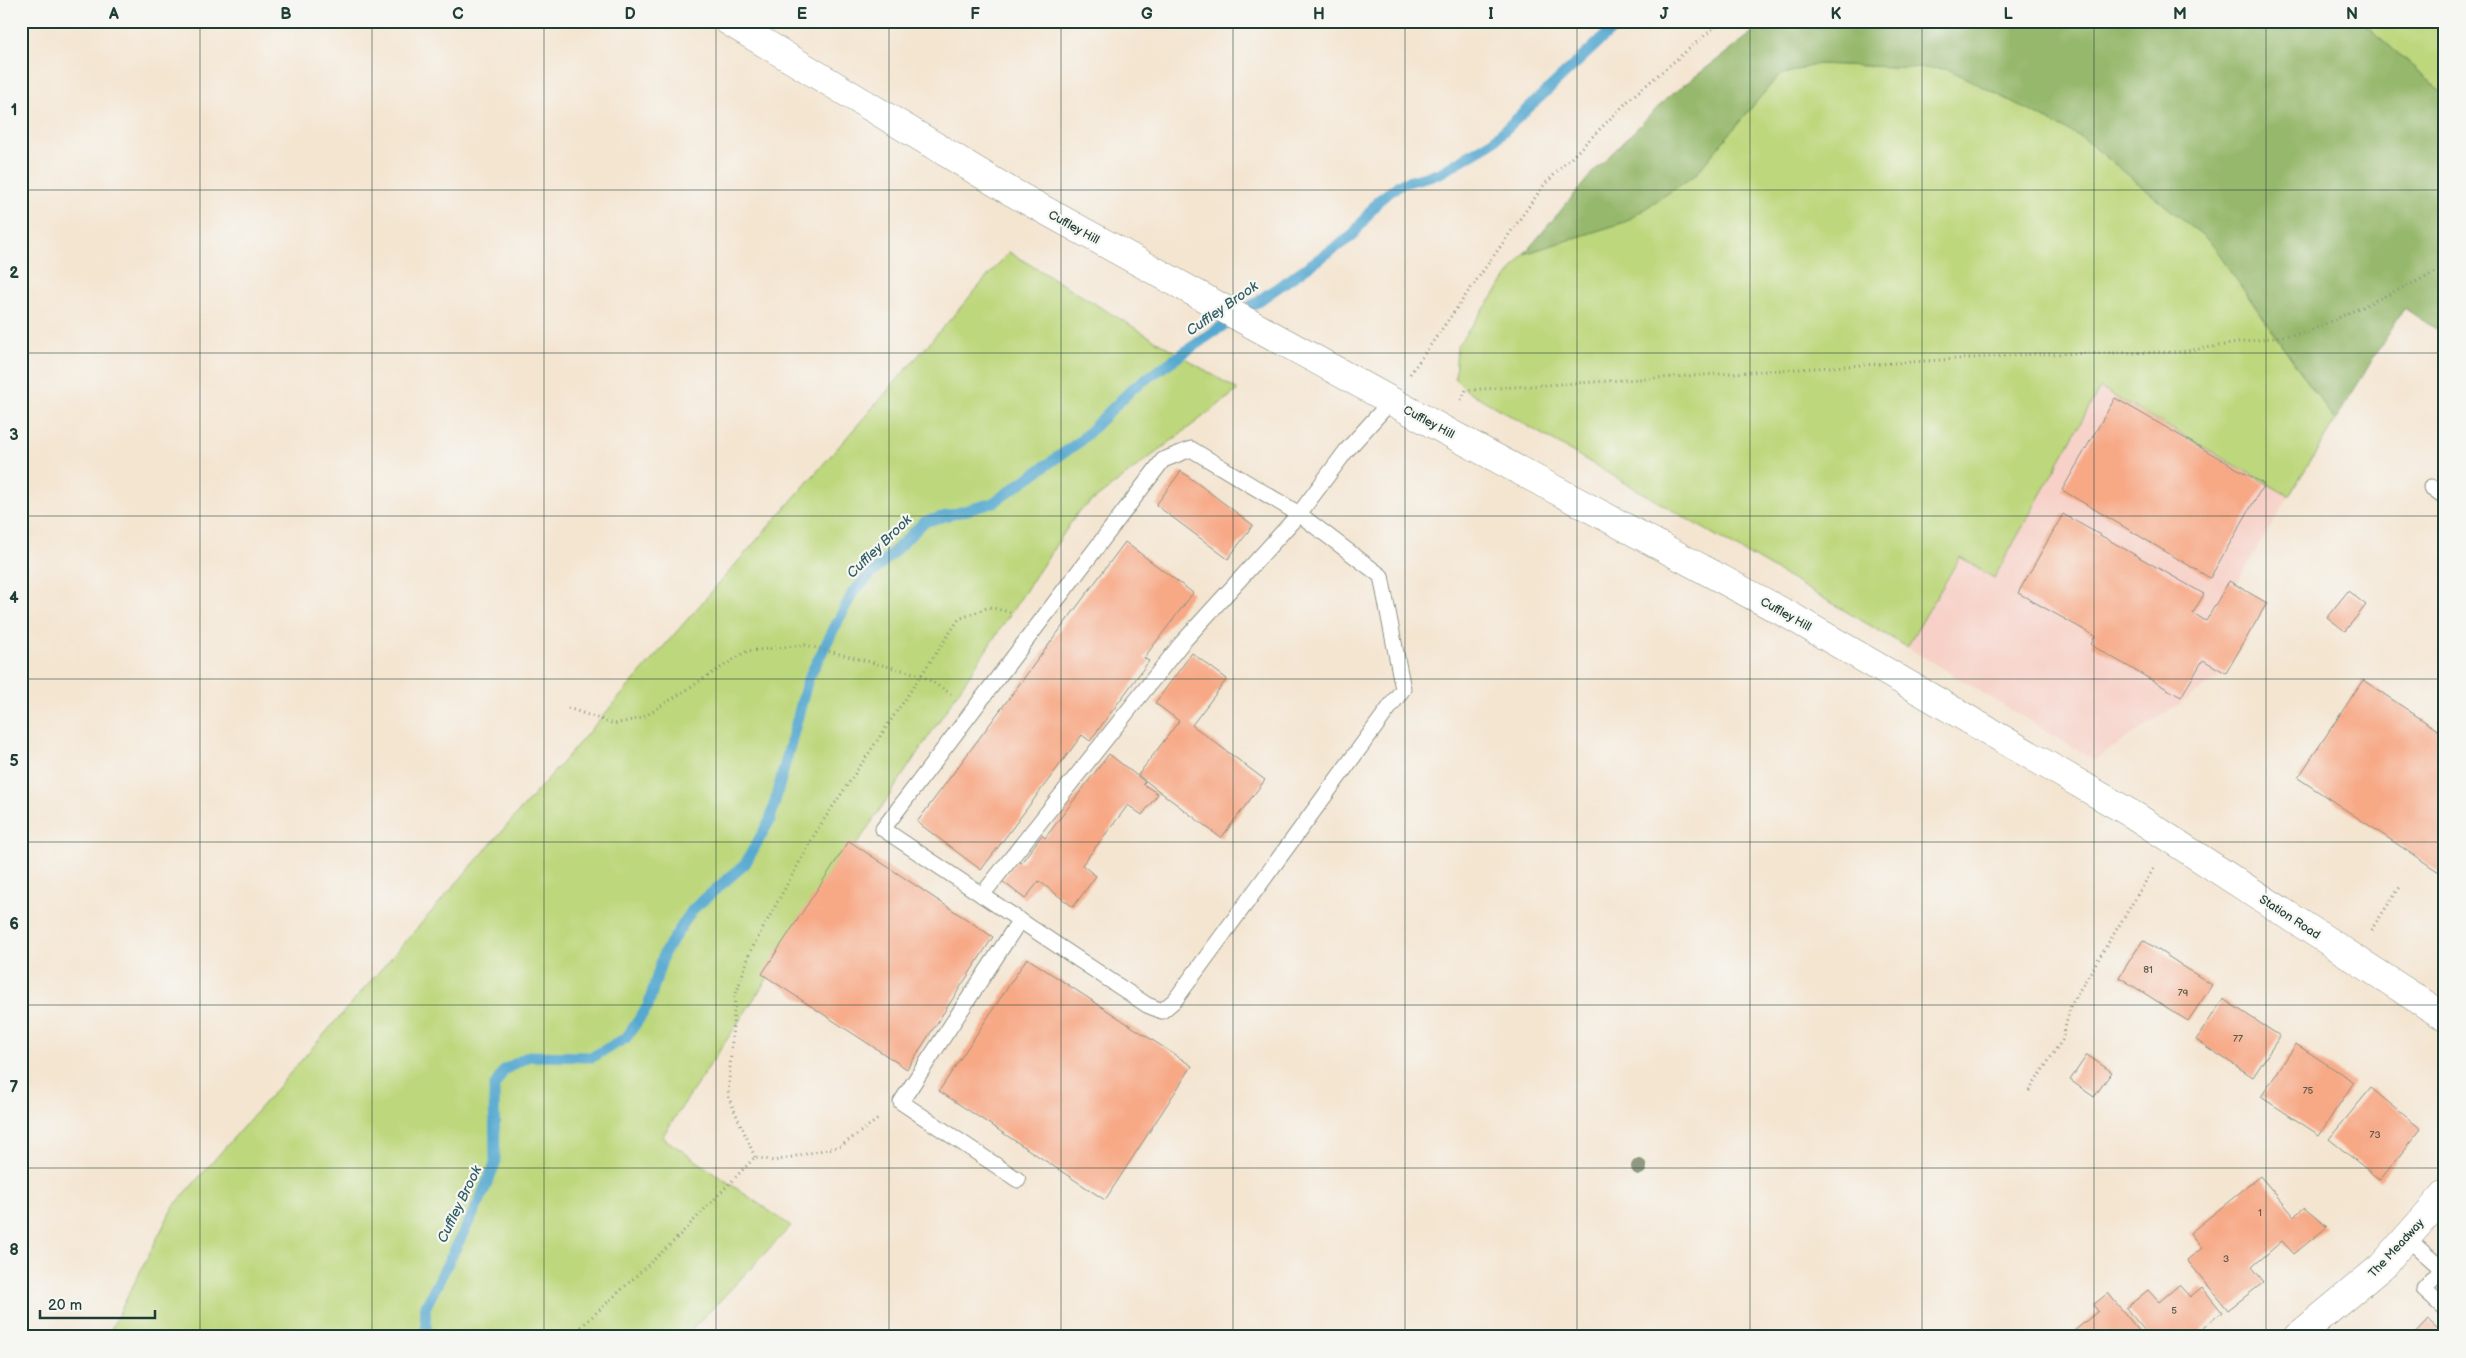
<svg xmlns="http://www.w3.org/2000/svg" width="2466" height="1358" font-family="'Balsamiq Sans',sans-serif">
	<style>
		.built { fill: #f7d1c8 }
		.green { fill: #bdd77c; stroke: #6e8a58 }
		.forest { fill: #96b86c; stroke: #5a7a50 }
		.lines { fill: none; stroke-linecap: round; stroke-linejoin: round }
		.stream { stroke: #54a8d0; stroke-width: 11 }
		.building { fill: #f7a986 }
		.lane-casing { stroke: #8a9182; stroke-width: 17 }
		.street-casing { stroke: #8a9182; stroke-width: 29 }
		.secondary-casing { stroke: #8a9182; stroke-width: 29 }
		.path { stroke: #8a9182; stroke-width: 3; stroke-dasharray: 1 4; stroke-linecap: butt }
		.lane { stroke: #fff; stroke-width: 15 }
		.street { stroke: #fff; stroke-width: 28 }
		.secondary { stroke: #fff; stroke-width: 28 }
		.tree { fill: #909a82 }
		.grid { fill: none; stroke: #1f3d34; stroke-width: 1; stroke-opacity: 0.55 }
		.labels { text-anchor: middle; stroke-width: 4.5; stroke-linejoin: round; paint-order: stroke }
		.number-label { font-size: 10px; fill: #555848 }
		.street-label { font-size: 12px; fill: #1f3d34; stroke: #f6f6f2 }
		.water-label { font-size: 14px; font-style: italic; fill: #2f5d63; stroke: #f6f6f2 }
		.neatline { fill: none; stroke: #1f3d34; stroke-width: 2 }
		.grid-label { font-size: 16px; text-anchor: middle; font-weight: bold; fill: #1f3d34 }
	</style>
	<rect width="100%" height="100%" fill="#f6f6f2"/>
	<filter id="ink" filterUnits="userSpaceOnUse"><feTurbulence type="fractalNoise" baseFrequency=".02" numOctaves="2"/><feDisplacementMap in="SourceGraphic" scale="10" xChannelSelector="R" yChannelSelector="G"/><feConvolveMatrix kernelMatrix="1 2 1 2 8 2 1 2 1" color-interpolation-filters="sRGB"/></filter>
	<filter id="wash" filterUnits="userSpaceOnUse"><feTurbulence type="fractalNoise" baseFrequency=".0096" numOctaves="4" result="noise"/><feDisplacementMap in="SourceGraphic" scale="20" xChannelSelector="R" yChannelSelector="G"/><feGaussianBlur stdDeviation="1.12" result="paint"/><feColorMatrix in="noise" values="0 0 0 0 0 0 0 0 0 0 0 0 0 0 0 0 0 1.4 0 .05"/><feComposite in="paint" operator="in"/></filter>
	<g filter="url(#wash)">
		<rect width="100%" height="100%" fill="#f4e5d1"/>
		<path class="built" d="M2100 388 2289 496 2232 590 2267 603 2226 673 2094 760 1907 647 1960 557 1994 578Z"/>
		<g class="green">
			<path d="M2361 21H2445V95Z"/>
			<path d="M1816 64 1948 69 2083 138 2211 243 2335 421 2289 496 2100 388 1994 578 1960 557 1907 647 1466 390 1455 379 1457 346 1524 254 1625 222 1695 175 1778 76Z"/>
			<path d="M1009 252 1238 390 1078 512 662 1137 791 1226 685 1337H107L173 1207Z"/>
		</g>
		<path class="forest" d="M1768 21H2361L2445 95V335L2404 308 2335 421 2211 243 2083 138 1948 69 1816 64 1778 76 1695 175 1625 222 1524 254 1594 171 1667 98Z"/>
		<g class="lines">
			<path class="stream" d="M427 1337 425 1308 479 1202 495 1164 494 1087 504 1070 529 1056 592 1057 626 1038 648 1006 664 953 693 909 745 864 770 820 808 679 853 592 924 522 993 503 1079 442 1133 388 1352 236 1378 201 1400 184 1440 173 1492 142 1621 21"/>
		</g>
		<g id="blocks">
			<g class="building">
				<path d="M2115 398 2264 484 2210 578 2062 490Z"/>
				<path d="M1181 471 1253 525 1228 559 1156 505Z"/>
				<path d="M2063 514 2204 594 2193 613 2206 621 2229 581 2267 603 2226 673 2203 660 2181 697 2091 645 2095 636 2018 593Z"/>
				<path d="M1125 542 1193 593 1144 658 1149 661 1090 741 1082 735 981 870 917 822Z"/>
				<path d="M2348 591 2366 605 2345 631 2327 617Z"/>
				<path d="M1192 653 1227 679 1192 725 1265 780 1221 838 1138 775 1179 721 1155 703Z"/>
				<path d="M2363 680 2445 735V876L2298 778Z"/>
				<path d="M1109 754 1145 782 1143 784 1158 794 1142 815 1128 805 1082 865 1096 876 1073 907 1039 881 1025 899 1002 881 1017 860 1021 863 1042 835 1045 838Z"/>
				<path d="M849 841 993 937 907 1069 762 974Z"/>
				<path d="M2143 940 2212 985 2188 1021 2119 977Z"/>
				<path d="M1027 958 1192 1066 1105 1200 939 1091Z"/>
				<path d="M2223 999 2280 1036 2253 1077 2196 1040Z"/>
				<path d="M2296 1044 2354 1082 2319 1135 2261 1097Z"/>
				<path d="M2087 1055 2112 1072 2094 1097 2070 1080Z"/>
				<path d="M2371 1088 2421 1129 2380 1180 2329 1139Z"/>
				<path d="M2260 1176 2294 1216 2304 1208 2327 1227 2294 1254 2282 1241 2252 1267 2264 1282 2228 1310 2187 1260 2202 1248 2190 1233Z"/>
				<path d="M2179 1285 2190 1297 2202 1287 2222 1312 2192 1337H2150L2126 1308 2148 1290 2159 1302Z"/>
				<path d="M2108 1293 2144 1337H2067L2098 1311 2093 1305Z"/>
				<path d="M2428 1320 2445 1335V1337H2412Z"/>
			</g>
		</g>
	</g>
	<g filter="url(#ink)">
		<use href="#blocks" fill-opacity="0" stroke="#8a9182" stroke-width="1"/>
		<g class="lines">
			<defs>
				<g id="lane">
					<path d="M1191 449 1299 514 1381 576 1403 689 1175 1000 1162 1011 1147 1005 883 829 1163 460Z"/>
					<path d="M2431 487 2445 497"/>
					<path d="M982 895 1181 644 1299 514 1346 451 1391 401"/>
					<path d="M1018 1180 901 1102 1020 920"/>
					<path d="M2407 1238 2442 1269 2424 1289 2445 1308"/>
				</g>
				<path id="street" d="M2297 1337 2381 1267 2445 1194"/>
				<path id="secondary" d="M728 21 1008 190 1444 430 1794 618 2135 816 2445 1017"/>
			</defs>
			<use href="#lane" class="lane-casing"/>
			<use href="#street" class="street-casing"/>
			<use href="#secondary" class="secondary-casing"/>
			<g class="path">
				<path d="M1410 374 1544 185 1632 97 1722 21"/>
				<path d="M1461 400 1466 390 2036 354 2180 352 2308 332 2445 268"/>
				<path d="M568 708 614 724 642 718 747 651 805 645 921 675 951 694"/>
				<path d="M2371 930 2400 887"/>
				<path d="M2029 1091 2062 1040 2071 1004 2154 868"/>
				<path d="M755 1157 728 1096 735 997 750 952 817 830 959 619 989 607 1013 613"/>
				<path d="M570 1337 673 1242 755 1157 774 1161 841 1146 878 1119"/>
			</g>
			<use href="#lane" class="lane"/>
			<use href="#street" class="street"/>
			<use href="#secondary" class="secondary"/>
		</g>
		<circle class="tree" cx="1639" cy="1167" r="8"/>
	</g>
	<path class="grid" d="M200 21V1337M372 21V1337M544 21V1337M716 21V1337M889 21V1337M1061 21V1337M1233 21V1337M1405 21V1337M1577 21V1337M1750 21V1337M1922 21V1337M2094 21V1337M2266 21V1337M21 190H2445M21 353H2445M21 516H2445M21 679H2445M21 842H2445M21 1005H2445M21 1168H2445"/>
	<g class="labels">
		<g class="number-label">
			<text x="2148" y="973">81</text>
			<text x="2183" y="996">79</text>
			<text x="2238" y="1042">77</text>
			<text x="2308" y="1094">75</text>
			<text x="2375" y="1138">73</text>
			<text x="2260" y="1216">1</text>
			<text x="2226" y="1262">3</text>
			<text x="2174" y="1314">5</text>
		</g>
		<g class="street-label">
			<text transform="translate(1074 227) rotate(29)" y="4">Cuffley Hill</text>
			<text transform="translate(1429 422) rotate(28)" y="4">Cuffley Hill</text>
			<text transform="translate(1786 614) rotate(29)" y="4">Cuffley Hill</text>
			<text transform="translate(2290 917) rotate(33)" y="4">Station Road</text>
			<text transform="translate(2396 1248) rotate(-47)" y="4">The Meadway</text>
		</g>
		<g class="water-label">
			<text transform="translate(1222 308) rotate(-35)" y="5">Cuffley Brook</text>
			<text transform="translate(879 546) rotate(-44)" y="5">Cuffley Brook</text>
			<text transform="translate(459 1204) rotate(-64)" y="5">Cuffley Brook</text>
		</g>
	</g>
	<rect width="2466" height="1358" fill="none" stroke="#f6f6f2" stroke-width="55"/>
	<path d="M40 1310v8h115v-8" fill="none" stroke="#1f3d34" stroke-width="2.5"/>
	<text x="48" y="1310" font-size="15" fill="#1f3d34" stroke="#f6f6f2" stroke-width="4" paint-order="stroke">20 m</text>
	<rect x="28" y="28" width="2410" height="1302" class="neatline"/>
	<g class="grid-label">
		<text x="114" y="19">A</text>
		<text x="286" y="19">B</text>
		<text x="458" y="19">C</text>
		<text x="630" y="19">D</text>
		<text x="802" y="19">E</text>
		<text x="975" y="19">F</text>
		<text x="1147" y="19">G</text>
		<text x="1319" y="19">H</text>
		<text x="1491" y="19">I</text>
		<text x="1664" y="19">J</text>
		<text x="1836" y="19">K</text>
		<text x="2008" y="19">L</text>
		<text x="2180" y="19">M</text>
		<text x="2352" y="19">N</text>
		<text x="14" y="115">1</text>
		<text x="14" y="278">2</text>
		<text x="14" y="440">3</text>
		<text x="14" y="603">4</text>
		<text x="14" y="766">5</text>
		<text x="14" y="929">6</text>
		<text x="14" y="1092">7</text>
		<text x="14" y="1255">8</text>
	</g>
</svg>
